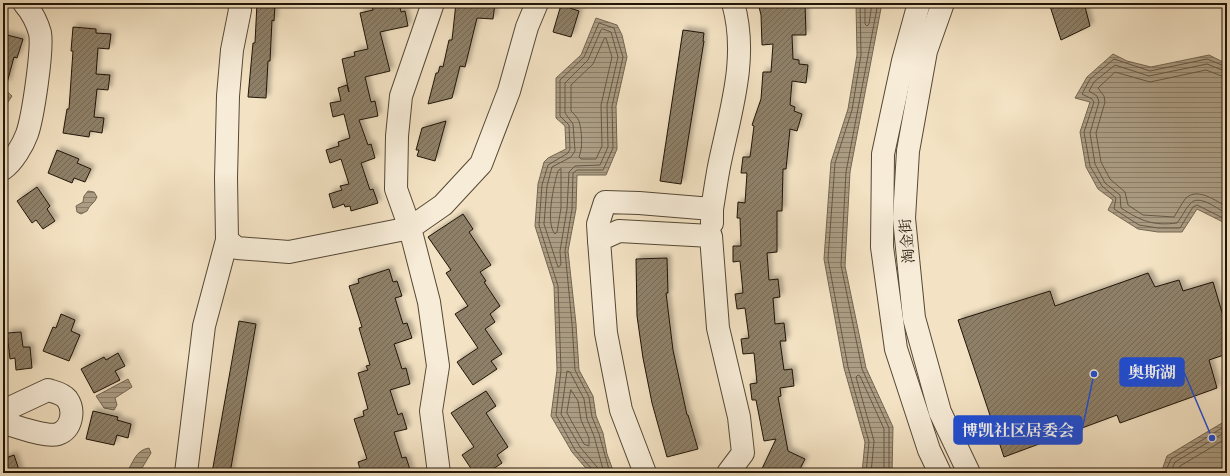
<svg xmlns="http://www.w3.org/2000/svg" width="1230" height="476" font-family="'Old Standard TT','Noto Serif SC',serif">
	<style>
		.water { fill: url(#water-rules); stroke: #736651 }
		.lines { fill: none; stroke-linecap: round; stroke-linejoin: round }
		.shore { stroke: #665844; stroke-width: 1 }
		.building { fill: url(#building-hatch); stroke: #201506; filter: url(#shadow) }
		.minor-casing { stroke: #554835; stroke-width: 24 }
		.minor { stroke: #f7ecd8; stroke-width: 22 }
		.labels { text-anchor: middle; stroke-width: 3.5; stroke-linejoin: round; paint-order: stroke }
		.street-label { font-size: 15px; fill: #201506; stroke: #f7ecd8 }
		.leader { fill: none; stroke: #1d4ed8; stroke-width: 1.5 }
		.callout-dot { fill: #1d4ed8; stroke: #f7ecd8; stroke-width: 1.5 }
		.callout { fill: #1d4ed8; stroke: #1d4ed8; stroke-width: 1.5 }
		.callout-label { font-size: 16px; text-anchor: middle; font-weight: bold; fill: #fff }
	</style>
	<defs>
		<pattern id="water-rules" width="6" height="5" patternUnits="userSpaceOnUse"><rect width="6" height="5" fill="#ab9c83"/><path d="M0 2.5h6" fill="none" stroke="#8b7e69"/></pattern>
		<pattern id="building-hatch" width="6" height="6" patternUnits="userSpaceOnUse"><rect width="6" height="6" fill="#8e8068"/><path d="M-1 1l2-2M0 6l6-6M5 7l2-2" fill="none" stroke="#746854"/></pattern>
		<filter id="shadow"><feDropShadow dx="3.5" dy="-3.5" stdDeviation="2" flood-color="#0004"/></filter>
	</defs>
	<rect width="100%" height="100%" fill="#f3e2c3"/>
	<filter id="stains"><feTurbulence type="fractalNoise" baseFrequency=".005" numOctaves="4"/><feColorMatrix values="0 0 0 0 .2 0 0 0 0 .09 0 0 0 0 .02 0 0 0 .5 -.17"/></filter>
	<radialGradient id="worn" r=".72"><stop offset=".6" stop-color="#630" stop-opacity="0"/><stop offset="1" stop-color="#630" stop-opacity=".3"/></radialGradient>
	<g class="water">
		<path d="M856 3H882L850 172 845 266 866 368 893 427 892 473H862L865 442 844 368 824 259 831 162 848 109 857 55Z"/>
		<path d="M596 18 617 25 622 35 627 57 616 106 617 149 606 175H577L576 209 568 251 576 324 579 370 593 396 596 416 603 433 607 454 614 473H590L572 452 551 416 557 370 554 286 535 226 538 184 544 162 548 158 566 149 565 126 556 118V78L581 55Z"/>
		<path d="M1113 54 1127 61 1151 67 1209 55 1227 64V224L1197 209 1182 232H1158L1138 229 1108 210 1113 200 1098 189 1086 167 1080 132 1090 102 1075 98 1087 77Z"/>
		<path d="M3 88 12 96 6 105 3 104Z"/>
		<path d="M88 191 94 192 97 197C95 203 89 205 87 211L81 214 77 212 76 206 83 202 84 196Z"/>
		<path d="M128 379 132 387 115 398 117 405 114 410 104 408 96 396Z"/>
		<path d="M1227 420V473H1161L1167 456Z"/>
		<path d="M149 448 151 453 139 473H126C133 464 135 450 149 448Z"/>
	</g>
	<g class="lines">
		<g class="shore">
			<path d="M860 3 861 55 852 110 835 163 828 259 848 367 869 442 866 473"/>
			<path d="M865 3V24L867 26 869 24 872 3"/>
			<path d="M878 3 846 172 841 265 862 369 889 428V473"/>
			<path d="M603 29 611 32 618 57 607 105 608 147 600 165 575 166 569 172 567 209 560 251 561 265 558 267 544 224 547 186 552 167 571 157 575 151 573 124 565 113V83L588 60 601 30Z"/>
			<path d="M606 38 612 57 601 105 602 146 596 159H581L579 157C583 148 582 131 579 121 577 117 574 114 571 111V85L593 64 604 39Z"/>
			<path d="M1227 67 1207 59 1150 71 1114 59 1090 79 1082 94 1092 99 1094 102 1084 132 1090 166 1102 186 1116 198 1114 209 1139 225 1158 228H1180L1193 207 1197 205 1227 220"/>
			<path d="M1227 72 1207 64 1149 76 1115 65 1094 82 1089 91 1097 96 1099 102 1090 133 1095 164 1105 183 1120 195 1121 208C1141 221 1153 226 1177 223 1182 217 1185 209 1190 204 1198 193 1218 209 1227 214"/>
			<path d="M1227 78 1206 70 1150 82 1115 72 1098 88 1104 96 1105 102 1096 133 1101 162 1110 179 1125 192 1128 205 1143 215 1174 217C1178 211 1181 204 1186 198 1198 187 1216 201 1227 207"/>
			<path d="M561 169V208L557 232 555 234C545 223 554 184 558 171Z"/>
			<path d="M571 390 578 401 581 420 589 438V446L584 444 567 413Z"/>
			<path d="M593 473 592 469 575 450 556 415 561 370 558 286 539 225 542 185 548 165 568 153 570 149 569 125 560 116V80L584 57 599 23 614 28 623 57 612 106 613 148 603 170H577L573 173 572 209 565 251 572 324 575 370 589 397 592 417 599 434 610 473"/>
			<path d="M598 473 597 467 580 447 561 414 567 371 570 372 584 399 587 419 594 436 604 473"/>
			<path d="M871 473 874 441 856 377 858 375 860 376 884 429V473"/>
			<path d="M1165 473 1171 459 1227 425"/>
			<path d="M1170 473 1175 462 1227 431"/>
			<path d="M1177 473 1180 466 1227 438"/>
		</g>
	</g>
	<g class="building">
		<path d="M257 3 275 4 274 21 272 20 270 61H268L266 98 248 97 253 43H255Z"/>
		<path d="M386 3H399L401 12 405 11 408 26 380 32 390 71 365 77 371 102 375 101 378 116 359 120 368 145 371 144 375 158 361 163 370 190 373 189 378 203 351 211 350 206 345 207 344 204 333 208 329 194 342 190 340 186 349 184 341 159 330 163 326 150 339 146 338 142 350 138 344 114 333 117 330 103 341 101 338 88 347 85 349 92 342 59 355 56 354 52 368 49 360 13 373 10 372 6Z"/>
		<path d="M456 3H495L493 19 477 18 465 67 460 66 452 98 428 104 436 73H438L440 66 443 67 449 40H452Z"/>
		<path d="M758 3H805L806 35H792L793 59 799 60V64L808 65 806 83 792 81 790 105 795 107 794 111 802 114 797 131 790 129 786 169H783L782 211H777V252L767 253 769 280 778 279 780 297 773 298 775 324 784 323 786 341H780L784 370 792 369 794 386 780 388 781 396 778 397 788 451 805 459 798 473H760L776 439 764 441 756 400H752L750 384 757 383 754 353 743 354 741 339 749 338 745 308 737 309 735 294 743 293 740 261 733 262V246H741L740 218H737L738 202 745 203 747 173H741L743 157H750L754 126 752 125 761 99 763 72H771L773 44 762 45 761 15Z"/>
		<path d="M1049 3H1084L1090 26 1061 40Z"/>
		<path d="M561 5 579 11 571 37 553 32Z"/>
		<path d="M73 27 96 29V33L111 34 109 49 98 48 96 74 110 75 108 90 97 89 94 117 104 118 102 133 90 131 89 137 63 133 67 109H69L73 51H71Z"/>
		<path d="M683 30 704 33 703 41H704L681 184 660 181Z"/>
		<path d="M3 34 23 39 17 58 14 57 7 83H3Z"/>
		<path d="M446 121 435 161 417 156 419 150H416L422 128Z"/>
		<path d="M57 150 79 159 77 163 91 169 85 182 74 178 72 183 48 173Z"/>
		<path d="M37 187 50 206 47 209 55 221 43 229 36 220 32 223 17 201Z"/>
		<path d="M463 214 473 229 469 232 491 265 480 272 486 281 484 282 500 306 490 314 495 322 485 329 502 354 491 361 497 369 473 385 457 362 478 348 455 314 468 306 446 273 451 270 428 237Z"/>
		<path d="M667 258 668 293H666L673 350 687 415H688L698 449 667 457 652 403 643 358 637 316 636 259Z"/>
		<path d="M389 269 393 282 397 281 402 296 395 298 403 324 407 323 412 338 394 344 402 369 406 368 410 384 390 390 398 415 402 413 407 429 394 432 402 458 406 457 411 473H361L358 462 367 459 354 419 364 416 363 411 368 409 358 373 368 370 366 366 370 365 359 328 362 327 349 286 359 283 358 279Z"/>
		<path d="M1148 273 1155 287 1179 280 1183 291 1213 282 1227 329V354L1209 360 1217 388 1120 423 1117 415 1004 457 958 320 1050 291 1055 306Z"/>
		<path d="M61 314 75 320 71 331 80 335 69 361 43 351 53 327 56 328Z"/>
		<path d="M239 321 256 324 236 439 230 473H212Z"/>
		<path d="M21 332 23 347H30L32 368 16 370 15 358 10 359 7 333Z"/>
		<path d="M118 353 125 366 115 371 120 380 94 393 81 369 104 357 106 360Z"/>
		<path d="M486 391 496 406 486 413 508 447 497 455 502 463 487 473H474L462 455 474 447 451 413Z"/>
		<path d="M93 411 118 417 117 420 131 424 128 438 117 435 114 445 86 439Z"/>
		<path d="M14 455 20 473H3V459Z"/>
	</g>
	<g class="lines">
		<defs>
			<g id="minor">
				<path d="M239 3 240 10 232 50 228 96 226 178 227 240 237 248 289 252 410 228 396 189 397 136 401 96 433 3"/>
				<path d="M919 3 903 61 883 154 882 247 896 349 929 450 940 473"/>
				<path d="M943 3 926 51 908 151 904 218 914 318 940 412 969 473"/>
				<path d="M3 169C13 162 23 145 27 134 33 117 43 49 40 33 37 22 31 11 24 3"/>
				<path d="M712 209C715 192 717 174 721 157 732 106 748 55 733 3"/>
				<path d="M599 240 598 224 605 202 639 203 712 209V223"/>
				<path d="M3 411 48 390C54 392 62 393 67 399 75 410 72 429 58 434 45 438 17 426 3 423"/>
				<path d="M186 473 204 326 227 240"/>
				<path d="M439 473 431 411 438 366 429 302 410 228 443 205 481 164 509 91 527 27 537 3"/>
				<path d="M645 473 621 410 606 333 599 240 619 231 711 236 718 328 739 417 743 453 728 473"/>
			</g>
		</defs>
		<use href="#minor" class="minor-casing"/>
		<use href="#minor" class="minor"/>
	</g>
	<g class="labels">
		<g class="street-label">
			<text transform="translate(907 241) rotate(-95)" y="5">淘金街</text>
		</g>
	</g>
	<path class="leader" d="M1212 438L1184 372M1094 374L1082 430"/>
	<g class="callout-dot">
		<circle cx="1212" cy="438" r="4"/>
		<circle cx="1094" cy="374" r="4"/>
	</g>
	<g class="callout">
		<rect x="1120" y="358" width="64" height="28" rx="4"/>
		<rect x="954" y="416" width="128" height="28" rx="4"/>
	</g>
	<g class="callout-label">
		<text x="1152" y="378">奥斯湖</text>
		<text x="1018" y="436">博凯社区居委会</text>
	</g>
	<rect width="1230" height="476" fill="none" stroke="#f3e2c3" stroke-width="16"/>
	<rect x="4" y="4" width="1222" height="468" fill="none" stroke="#201506" stroke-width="2"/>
	<rect x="8" y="8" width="1214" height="460" fill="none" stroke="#201506"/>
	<rect width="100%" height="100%" filter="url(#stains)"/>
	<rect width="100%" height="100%" fill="url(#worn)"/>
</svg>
